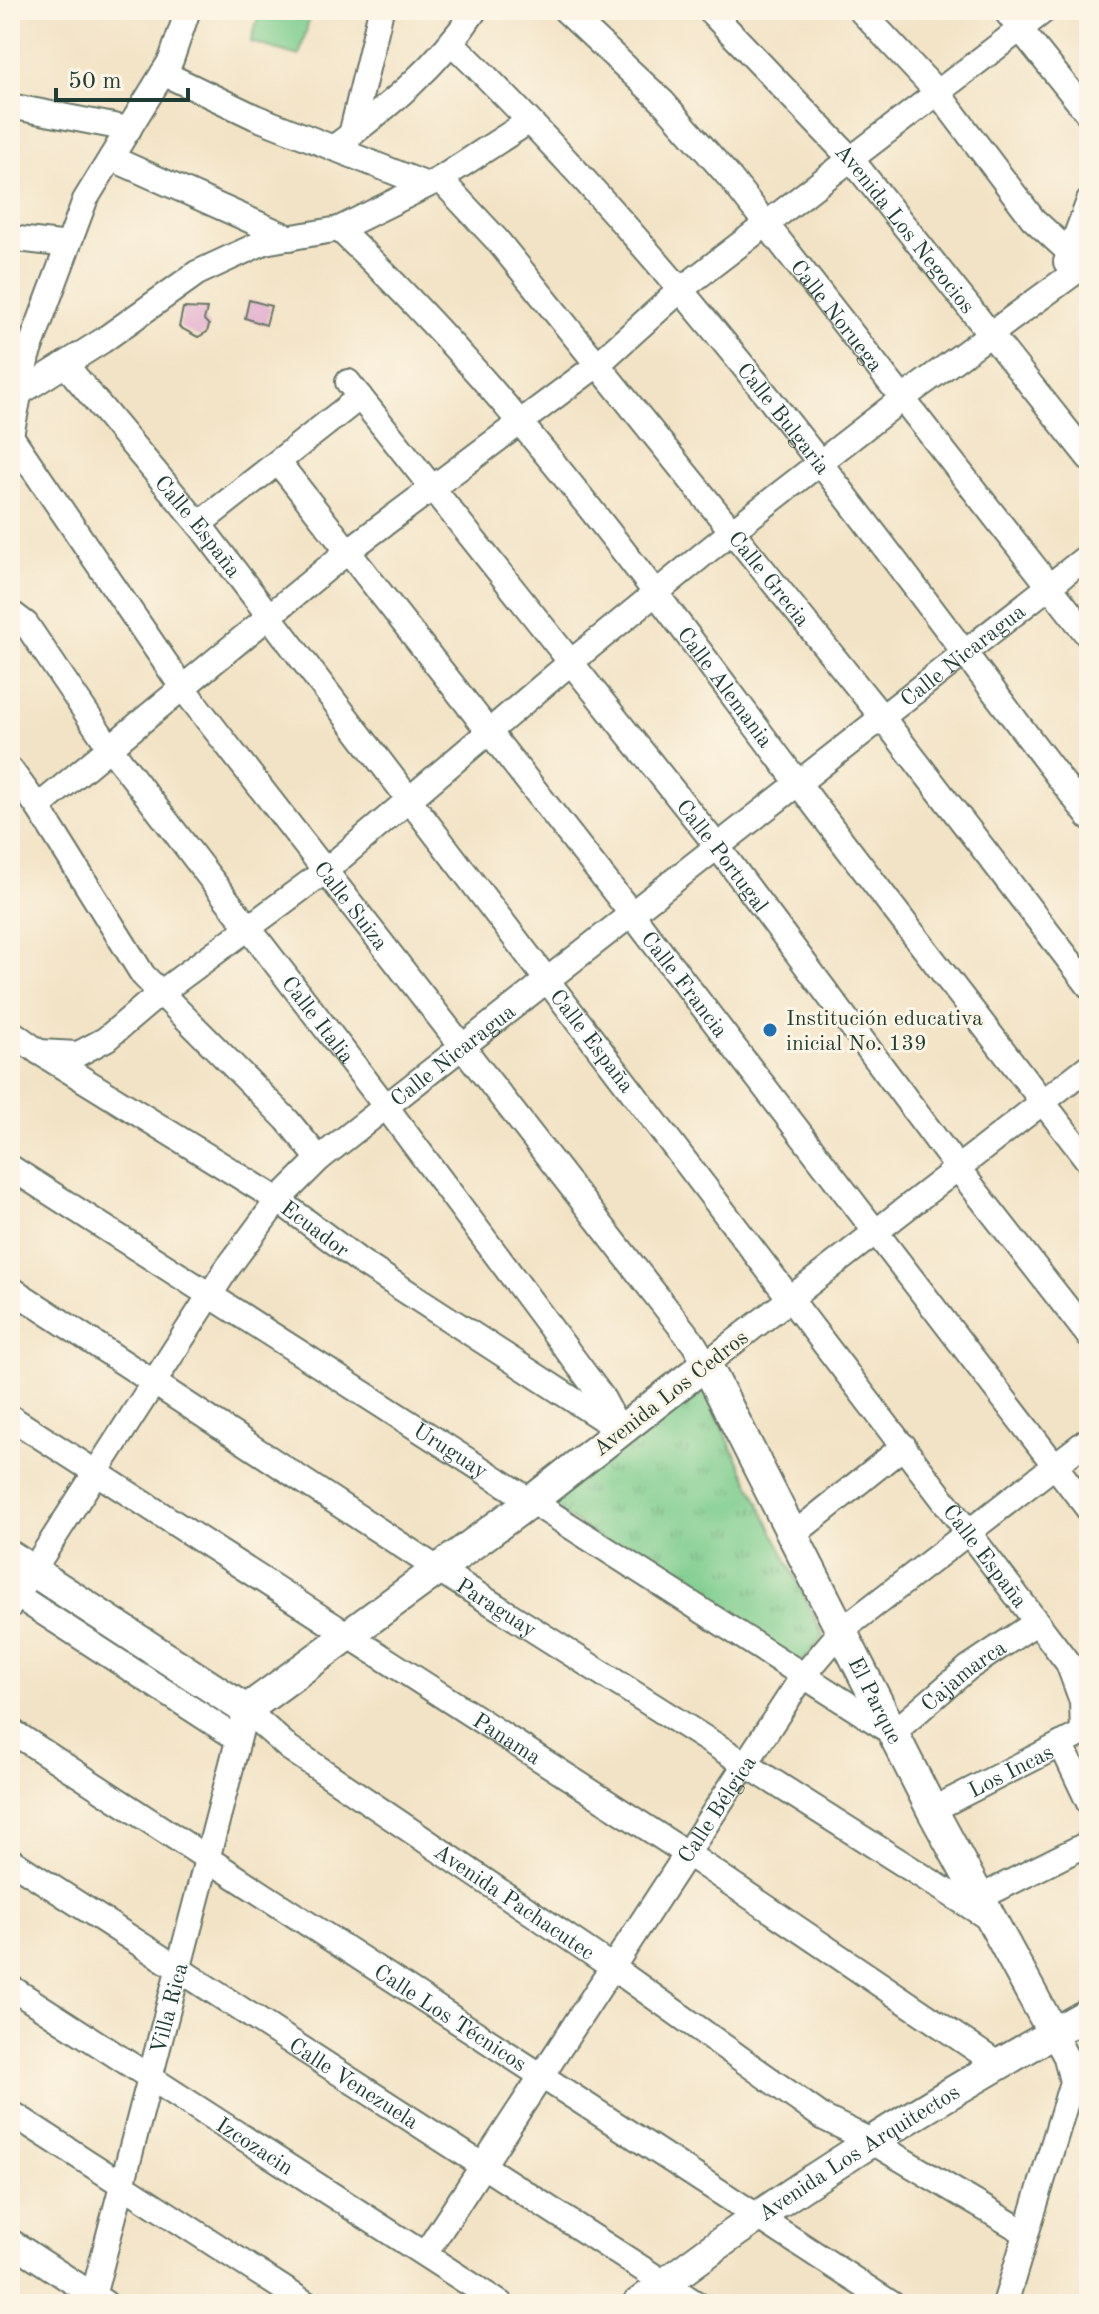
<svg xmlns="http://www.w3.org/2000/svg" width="1099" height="2314" font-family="'Old Standard TT',serif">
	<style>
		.grass { fill: #7ccc8d; stroke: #4e8460; stroke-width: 2 }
		.park { fill: url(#park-tufts); stroke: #4e8460; stroke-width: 2 }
		.building { fill: #e2aece }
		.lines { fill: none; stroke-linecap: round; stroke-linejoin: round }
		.minor-casing { stroke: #697767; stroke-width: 28 }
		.major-casing { stroke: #697767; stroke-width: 34 }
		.minor { stroke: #fff; stroke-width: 24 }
		.major { stroke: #fff; stroke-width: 30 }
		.poi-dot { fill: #1f6fb2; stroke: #fcf5e5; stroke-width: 3 }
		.labels { text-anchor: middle; stroke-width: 6; stroke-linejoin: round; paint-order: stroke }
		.street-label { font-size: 22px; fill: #1f3d34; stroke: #fcf5e5 }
		.poi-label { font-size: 22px; fill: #1f3d34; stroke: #fcf5e5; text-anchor: start }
	</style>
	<defs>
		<pattern id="park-tufts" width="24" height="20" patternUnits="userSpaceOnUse" patternTransform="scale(2)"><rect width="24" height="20" fill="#7ccc8d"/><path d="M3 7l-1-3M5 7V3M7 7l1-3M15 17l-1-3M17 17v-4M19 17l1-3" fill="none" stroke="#65a774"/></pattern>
	</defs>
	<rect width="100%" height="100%" fill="#fcf5e5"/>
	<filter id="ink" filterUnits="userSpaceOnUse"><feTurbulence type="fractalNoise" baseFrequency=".0125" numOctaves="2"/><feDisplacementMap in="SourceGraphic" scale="16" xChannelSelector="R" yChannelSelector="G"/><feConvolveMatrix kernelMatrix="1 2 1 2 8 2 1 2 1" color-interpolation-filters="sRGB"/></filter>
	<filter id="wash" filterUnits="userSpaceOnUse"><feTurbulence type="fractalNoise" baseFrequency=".006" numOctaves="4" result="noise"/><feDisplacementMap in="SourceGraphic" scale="32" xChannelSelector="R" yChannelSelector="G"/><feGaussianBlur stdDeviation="1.8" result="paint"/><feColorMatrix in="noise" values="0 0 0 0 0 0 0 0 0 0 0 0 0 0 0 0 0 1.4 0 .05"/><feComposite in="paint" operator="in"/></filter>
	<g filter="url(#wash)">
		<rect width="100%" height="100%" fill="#f3e3c6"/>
		<path class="grass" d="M260 10H312L299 56 251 42Z"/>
		<path class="park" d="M700 1382 824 1636 798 1667 542 1501Z"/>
		<g id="blocks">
			<g class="building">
				<path d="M249 300 271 306 266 325 245 318Z"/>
				<path d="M183 308 207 309 204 320 209 325 207 332 198 337 179 327Z"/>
			</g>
		</g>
	</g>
	<g filter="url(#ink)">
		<use href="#blocks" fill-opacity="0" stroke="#697767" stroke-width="2"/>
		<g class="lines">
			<defs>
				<g id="minor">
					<path id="s1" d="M565 10 663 102 731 179 1089 637"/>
					<path id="s2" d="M709 10 852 160 1089 458"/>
					<path d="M860 10 938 93 1033 219 1069 252"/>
					<path d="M1005 10 1089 115"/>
					<path id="s3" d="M453 44C693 276 886 552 1089 817"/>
					<path d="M163 73 255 117 427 185"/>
					<path d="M10 106 129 129"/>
					<path d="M351 135 381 10"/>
					<path d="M333 148C387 108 438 66 475 10"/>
					<path d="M111 158 290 238"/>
					<path id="s4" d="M440 179 497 240 882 717 1089 986"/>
					<path id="s5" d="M339 229C514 394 654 591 798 783 894 910 992 1036 1089 1162"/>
					<path d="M10 238 68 245"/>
					<path d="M1066 262 1089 201"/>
					<path id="s6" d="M65 364 202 528 1068 1663 1082 1701 1083 1733"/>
					<path id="s7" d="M348 382 717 846 956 1166 1089 1336"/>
					<path d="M18 394 102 341 197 273 264 242 339 229 440 179 528 122"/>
					<path id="s8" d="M11 436 182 687 694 1344 706 1364 1089 1066"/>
					<path d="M10 440 27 356 85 200 171 60 188 10"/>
					<path id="s9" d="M278 462 631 913 1089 1510"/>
					<path d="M199 524 360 397"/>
					<path id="s10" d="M10 612 26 624 108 745 387 1108 602 1397 620 1431"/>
					<path d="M10 769 38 807 143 975 287 1120 319 1159"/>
					<path d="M38 807 348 551 597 365 679 291 1045 10"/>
					<path id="s11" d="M10 1031 39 1052 278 1200 361 1262 615 1427"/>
					<path d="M39 1052 78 1054 106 1039 159 994 325 871 571 662 732 531 903 398 1089 262"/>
					<path id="s12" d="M10 1167 893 1733 968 1668 1037 1622"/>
					<path id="s13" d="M10 1288 439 1570 990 1919"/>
					<path id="s14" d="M10 1417 689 1855 999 2065"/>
					<path d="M793 1535 904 1446"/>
					<path d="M10 1591 238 1739"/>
					<path id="s15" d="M10 1606 226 1270 278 1200 319 1159 1089 555"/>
					<path id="s16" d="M10 1730 892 2304"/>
					<path d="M1061 1744 1089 1803"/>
					<path id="s17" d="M932 1810 1089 1730"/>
					<path id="s18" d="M10 1860 697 2304"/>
					<path d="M979 1898 1089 1843"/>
					<path id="s19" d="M10 1987 501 2304"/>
					<path d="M10 2112 307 2304"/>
					<path d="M10 2241 105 2303"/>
					<path id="s20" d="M425 2254 803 1676 842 1630 1089 1439"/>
					<path id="s21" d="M91 2304 246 1710 289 1748 612 1967 824 2118 869 2140 1026 2233"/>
					<path d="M1005 2304 1072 2082 1066 2057 1053 2033"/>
				</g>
				<g id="major">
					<path id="s22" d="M10 1556 246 1710 530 1502 706 1364 932 1810 1053 2033"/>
					<path id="s23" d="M638 2304C782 2193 930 2102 1089 2013"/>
				</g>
			</defs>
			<use href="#minor" class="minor-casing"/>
			<use href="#major" class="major-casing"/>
			<use href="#minor" class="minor"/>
			<use href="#major" class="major"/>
		</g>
	</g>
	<circle class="poi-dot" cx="770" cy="1030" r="8"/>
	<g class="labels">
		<g class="street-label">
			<text dy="8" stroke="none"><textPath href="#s2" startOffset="294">Avenida Los Negocios</textPath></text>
			<text dy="8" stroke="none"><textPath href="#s1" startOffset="410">Calle Noruega</textPath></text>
			<text dy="8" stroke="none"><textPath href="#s3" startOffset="500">Calle Bulgaria</textPath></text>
			<text dy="8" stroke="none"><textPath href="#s6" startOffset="210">Calle España</textPath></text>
			<text dy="8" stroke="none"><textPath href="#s4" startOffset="518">Calle Grecia</textPath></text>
			<text dy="8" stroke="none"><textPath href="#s15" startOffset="1362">Calle Nicaragua</textPath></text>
			<text dy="8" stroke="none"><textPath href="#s5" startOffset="600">Calle Alemania</textPath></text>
			<text dy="8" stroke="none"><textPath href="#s7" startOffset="604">Calle Portugal</textPath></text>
			<text dy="8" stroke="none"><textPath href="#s8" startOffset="580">Calle Suiza</textPath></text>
			<text dy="8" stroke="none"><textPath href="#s9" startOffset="662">Calle Francia</textPath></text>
			<text dy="8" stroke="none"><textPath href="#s10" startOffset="512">Calle Italia</textPath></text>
			<text dy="8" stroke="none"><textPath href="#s6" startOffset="858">Calle España</textPath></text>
			<text dy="8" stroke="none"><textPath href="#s15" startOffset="714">Calle Nicaragua</textPath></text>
			<text dy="8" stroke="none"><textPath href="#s11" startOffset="364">Ecuador</textPath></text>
			<text transform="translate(670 1392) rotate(-38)" y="8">Avenida Los Cedros</text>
			<text dy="8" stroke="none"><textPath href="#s12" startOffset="524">Uruguay</textPath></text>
			<text dy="8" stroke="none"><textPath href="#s6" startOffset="1506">Calle España</textPath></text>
			<text dy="8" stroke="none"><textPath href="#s13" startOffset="582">Paraguay</textPath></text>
			<text dy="8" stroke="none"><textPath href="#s12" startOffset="1140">Cajamarca</textPath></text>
			<text dy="8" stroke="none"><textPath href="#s22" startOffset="1234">El Parque</textPath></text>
			<text dy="8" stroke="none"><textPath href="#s14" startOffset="592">Panama</textPath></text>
			<text dy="8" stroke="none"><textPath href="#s17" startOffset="88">Los Incas</textPath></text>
			<text dy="8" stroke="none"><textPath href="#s20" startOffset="532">Calle Bélgica</textPath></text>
			<text dy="8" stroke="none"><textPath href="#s21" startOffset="944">Avenida Pachacutec</textPath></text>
			<text dy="8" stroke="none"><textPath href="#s21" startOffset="306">Villa Rica</textPath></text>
			<text dy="8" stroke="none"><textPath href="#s16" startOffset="526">Calle Los Técnicos</textPath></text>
			<text dy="8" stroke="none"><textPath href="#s18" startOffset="410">Calle Venezuela</textPath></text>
			<text dy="8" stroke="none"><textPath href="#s19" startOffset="292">Izcozacin</textPath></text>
			<text dy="8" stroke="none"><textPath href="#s23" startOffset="268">Avenida Los Arquitectos</textPath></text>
		</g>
		<g class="poi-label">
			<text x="786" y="1025">Institución educativa<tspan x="786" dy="25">inicial No. 139</tspan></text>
		</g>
	</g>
	<rect width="1099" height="2314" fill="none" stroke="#fcf5e5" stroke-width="40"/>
	<path d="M56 88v12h132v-12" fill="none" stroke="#1f3d34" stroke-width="4"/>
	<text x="68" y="88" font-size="24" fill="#1f3d34" stroke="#fcf5e5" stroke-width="6" paint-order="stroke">50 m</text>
</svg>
